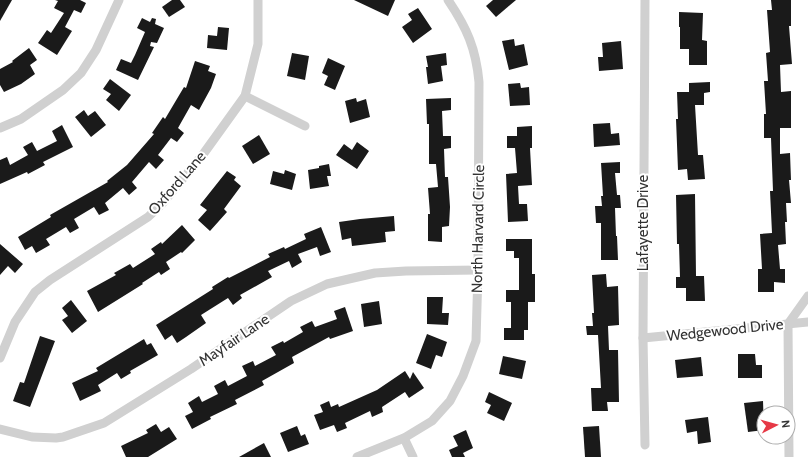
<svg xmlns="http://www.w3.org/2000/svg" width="808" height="457" font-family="Cabin,sans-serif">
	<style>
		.building { fill: #1a1a1a }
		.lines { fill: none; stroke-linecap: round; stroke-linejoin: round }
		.minor { stroke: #d0d0d0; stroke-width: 9 }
		.labels { text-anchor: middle; stroke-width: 4; stroke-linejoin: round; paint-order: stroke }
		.street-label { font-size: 15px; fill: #333; stroke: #fff }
	</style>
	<rect width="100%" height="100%" fill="#fff"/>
	<g class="building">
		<path d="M0 0H12L0 21Z"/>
		<path d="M55 0H80L86 3 81 13 74 10 65 27 72 31 57 55 38 43 47 30 51 33 64 13 54 8 58 1Z"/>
		<path d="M172 0H180L185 7 169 17 162 7Z"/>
		<path d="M354 0H395L388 16Z"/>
		<path d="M493 0H516L496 17 486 6Z"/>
		<path d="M771 0H791V26H789L792 64 780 65 781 92 791 91V128H780V154L790 153 791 180H789L791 203H786L787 222H785L786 244 778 245 780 269H785V283L774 282V292H758V269H762L760 234 772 233 770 191H773L771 138H764V114H766L764 81H768L766 53 770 52 767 10H772Z"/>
		<path d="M418 8 432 29 413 43 402 27 412 20 408 14Z"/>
		<path d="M679 12 703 13 702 40 707 41V65H689V49H680V27H679Z"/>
		<path d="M142 18 150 22 152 18 156 19 155 24 164 28 157 43 151 42 150 46 154 47 138 80 116 70 121 59 131 63 135 55 145 32 137 28Z"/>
		<path d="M218 27 229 28 227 50 207 48 208 35 217 36Z"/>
		<path d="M514 39 515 46 524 44 528 65 509 70 502 41Z"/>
		<path d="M621 41 623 69 599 71 598 57H603L602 43Z"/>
		<path d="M29 48 37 60 30 65 35 74 21 84 4 92 0 85V69L13 62 12 61Z"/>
		<path d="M292 53 309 56 305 80 287 76Z"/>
		<path d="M446 53 447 65 441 66 443 81 428 84 426 67H428L426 56Z"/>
		<path d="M328 58 345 66 335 90 324 85 328 76 322 73Z"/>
		<path d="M195 61 210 66 208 71 216 74 211 88 199 110 191 105 178 128 184 133 177 142 171 138 158 155 164 160 156 169 149 162 132 182 137 188 129 195 123 188 105 203 109 210 99 215 94 207 74 219 79 228 70 233 66 227 46 239 50 245 36 253 32 246 25 250 18 237 51 217 50 215 108 182 107 181 127 165 154 134 152 133 163 117 165 119 184 87 186 88Z"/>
		<path d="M110 79 131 95 119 111 106 100 111 94 103 89Z"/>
		<path d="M710 82V92L704 93V105H695L698 155H703L705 179 688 180 687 169 678 170 676 119H678L677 92H689V83Z"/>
		<path d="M520 83 521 88 529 87 530 105 510 106 508 84Z"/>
		<path d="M356 98 357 102 366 99 370 117 350 123 345 101Z"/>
		<path d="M451 98V110L442 111 443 136H451V148L444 149 445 177H448L450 207 449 226 442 227V242L428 241V214H430L428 188 438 187 436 164H429V124H427L426 99Z"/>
		<path d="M84 110 88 116 95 111 106 125 91 137 75 117Z"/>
		<path d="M610 123 611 134 619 133 620 145 594 147 593 124Z"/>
		<path d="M62 125 73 147 43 162 45 165 28 174 27 172 0 184V160L7 157 10 165 28 155 23 147 32 142 37 151 57 141 52 131Z"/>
		<path d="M532 126V148H530L532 185 518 186 519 204H527L528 221 508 222 506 174 517 173 515 148H507V136H517V127Z"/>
		<path d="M259 135 270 154 253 164 242 146Z"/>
		<path d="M357 142 369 151 357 169 336 155 344 144 352 150Z"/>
		<path d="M620 162V173H615L617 195H620L621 208H615L616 236H617L618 260H601V223H596L595 206H602L601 196H603L601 163Z"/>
		<path d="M329 164 331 176H327L329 186 310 189 308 170 319 168V166Z"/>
		<path d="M285 170 296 174 292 190 270 184 273 171 284 174Z"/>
		<path d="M227 171 236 177 234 180 241 186 224 209 227 212 210 231 198 220 207 210 200 205Z"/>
		<path d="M695 194 696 276H704L705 301H686V288H676V277H680L679 244H677L676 195Z"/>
		<path d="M394 216 395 231 385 232 386 242 352 246 351 238 342 240 339 222 360 219Z"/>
		<path d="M182 225 195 240 182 253 181 252 166 262 170 269 161 275 159 272 142 283 143 284 98 312 87 291 116 275 114 273 130 264 133 268 155 254 151 249 161 242 162 244Z"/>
		<path d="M321 227 331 252 320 256 317 247 298 254 302 262 292 268 289 261 268 271 272 277 240 295 242 298 233 305 228 298 201 315 206 323 186 337 177 343 172 335 165 340 156 325 213 289 212 287 228 277 229 278 270 257 268 254 284 247 285 249 306 239 304 234Z"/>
		<path d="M506 239H532V274H535V302H528V330H524V340H504V328H511V302H506V290H519V258H514V251H506Z"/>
		<path d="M0 244 23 264 15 273 8 266 0 275Z"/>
		<path d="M606 274 607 287 618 286 619 325 608 326 609 350H618L619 402H607L608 411H592L591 388H601L598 335H587L586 326H593L592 313H594L592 275Z"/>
		<path d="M427 297H443L442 313H449L448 325 427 324Z"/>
		<path d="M71 300 87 321 72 333 62 320 68 316 62 308Z"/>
		<path d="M379 301 382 324 364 327 361 304Z"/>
		<path d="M345 307 353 331 330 339 329 337 292 357 294 363 262 381 264 385 235 400 237 404 210 417 211 419 192 429 185 416 193 412 188 403 199 396 202 402 218 394 214 386 225 380 228 386 247 376 242 366 253 361 255 366 276 355 271 347 283 341 284 343 303 332 300 327 312 321 315 327 337 319 334 311Z"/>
		<path d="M427 334 447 342 442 357 436 355 431 369 416 363Z"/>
		<path d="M40 336 55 341 30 407 13 401 20 382 24 383Z"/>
		<path d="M144 339 147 345 151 343 158 355 130 371 131 373 121 379 117 373 98 385 101 391 80 401 72 383 98 371 96 368Z"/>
		<path d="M738 354H755L756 365H762V378H738Z"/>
		<path d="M503 356 526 361 522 379 499 374Z"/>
		<path d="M701 357 703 376 677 378 675 360Z"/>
		<path d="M405 371 410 379 413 372 424 388 409 398 405 392 382 407 383 412 372 417 370 411 345 423 347 428 337 432 334 425 320 430 314 415 323 412 320 405 329 401 331 407 338 404 339 407 377 390Z"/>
		<path d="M489 392 512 403 504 421 487 413 491 405 485 402Z"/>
		<path d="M763 401 764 430 748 432 744 403Z"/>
		<path d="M708 417 711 442 698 444 697 431 687 433 685 420Z"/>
		<path d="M156 424 161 432 169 427 177 439 148 457H126L121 446 148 433 146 430Z"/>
		<path d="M297 426 301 436 305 434 309 444 288 452 280 433Z"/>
		<path d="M599 426 601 457H585L583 427Z"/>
		<path d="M466 430 473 448 463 453 465 457H452L449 450 458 446 453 436Z"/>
		<path d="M264 443 271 457H239Z"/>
	</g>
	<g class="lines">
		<g class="minor">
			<path d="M645 0 643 338 645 445"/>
			<path d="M245 96 305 126"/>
			<path d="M0 128 21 119 63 90 81 73 96 50 119 0"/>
			<path d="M643 338 808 322"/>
			<path d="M0 358 15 322 35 292 50 280 148 217 162 204 204 153 245 96 258 44V0"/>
			<path d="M0 429 32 437 56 438 63 437 104 423 191 369 291 301 327 284 375 273 406 271 478 270"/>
			<path d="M404 438 413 457"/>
			<path d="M357 457 404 438 432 421 450 401 463 376 476 341 478 270 479 82C476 49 467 28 448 0"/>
			<path d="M789 457 788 324 808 296"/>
		</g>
	</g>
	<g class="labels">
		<g class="street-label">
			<text transform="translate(177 183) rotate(-49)" y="5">Oxford Lane</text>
			<text transform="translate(643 223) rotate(-90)" y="5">Lafayette Drive</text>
			<text transform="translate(478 229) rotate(-89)" y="5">North Harvard Circle</text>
			<text transform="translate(725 330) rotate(-6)" y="5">Wedgewood Drive</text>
			<text transform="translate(234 340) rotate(-34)" y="5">Mayfair Lane</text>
		</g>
	</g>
	<g transform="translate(776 425) rotate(84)"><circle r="19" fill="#ffffff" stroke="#adadad"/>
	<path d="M0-3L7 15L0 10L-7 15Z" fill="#e63946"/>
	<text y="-6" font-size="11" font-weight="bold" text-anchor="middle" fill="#333333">N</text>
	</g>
</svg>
